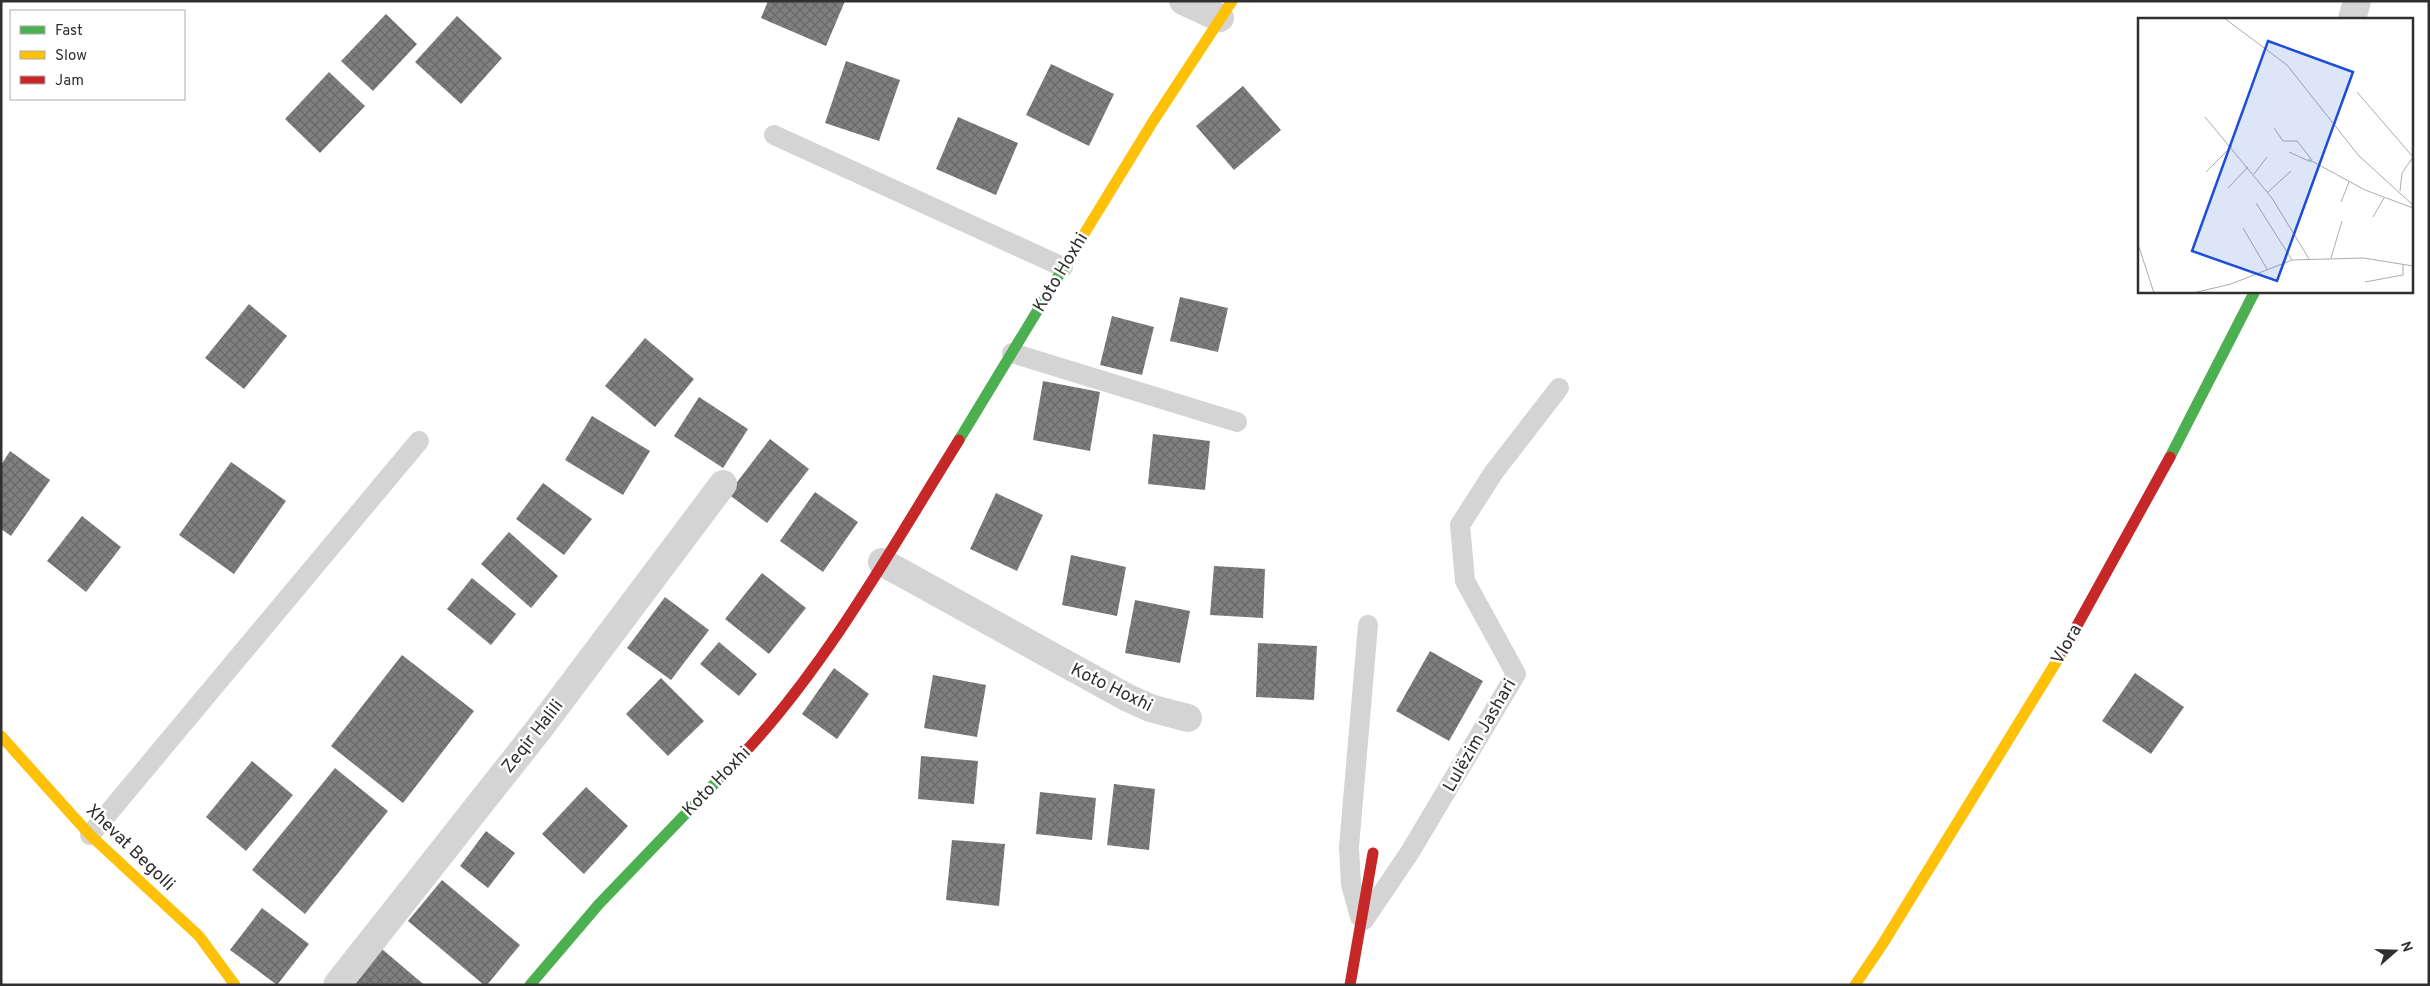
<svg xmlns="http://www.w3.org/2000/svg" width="2430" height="986" font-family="Overpass,sans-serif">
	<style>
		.building { fill: url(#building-cross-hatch) }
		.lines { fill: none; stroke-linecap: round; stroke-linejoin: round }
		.lane { stroke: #d4d4d4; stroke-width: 20 }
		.street { stroke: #d4d4d4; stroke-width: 28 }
		.fast { stroke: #4caf50; stroke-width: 11 }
		.slow { stroke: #ffc107; stroke-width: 11 }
		.jam { stroke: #c62828; stroke-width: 11 }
		.labels { text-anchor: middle; stroke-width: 5; stroke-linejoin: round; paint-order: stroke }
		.street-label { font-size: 18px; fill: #303030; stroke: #fff }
		.inset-road { fill: none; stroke: #acacac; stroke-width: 1 }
		.view { fill: #1d4ed8; fill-opacity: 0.15; stroke: #1d4ed8; stroke-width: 2.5 }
		.inset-edge { fill: none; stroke: #303030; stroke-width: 2.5 }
	</style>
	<defs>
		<pattern id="building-cross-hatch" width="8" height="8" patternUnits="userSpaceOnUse" patternTransform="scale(1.25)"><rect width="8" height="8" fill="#7f7f7f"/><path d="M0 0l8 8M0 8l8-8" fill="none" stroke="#686868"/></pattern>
	</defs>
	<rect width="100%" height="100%" fill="#fff"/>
	<g class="building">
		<path d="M768 1H845L826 46 761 18Z"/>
		<path d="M386 14 417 44 373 91 341 61Z"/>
		<path d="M457 16 502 58 461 104 415 62Z"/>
		<path d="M846 61 900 80 879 141 825 123Z"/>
		<path d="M1051 64 1114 94 1089 146 1026 115Z"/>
		<path d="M329 72 365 106 320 153 285 119Z"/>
		<path d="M1243 86 1281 130 1234 170 1196 126Z"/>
		<path d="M958 117 1018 143 996 195 936 169Z"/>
		<path d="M1180 297 1228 308 1218 352 1170 341Z"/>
		<path d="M249 304 287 336 244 389 205 358Z"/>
		<path d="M1112 316 1154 327 1142 375 1100 365Z"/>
		<path d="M645 338 694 379 655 427 605 386Z"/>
		<path d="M1043 381 1100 392 1090 451 1033 440Z"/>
		<path d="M699 397 748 429 723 468 674 436Z"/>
		<path d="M592 416 650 451 623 495 565 460Z"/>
		<path d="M1153 434 1210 441 1205 490 1148 484Z"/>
		<path d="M770 439 809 469 767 523 728 494Z"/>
		<path d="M10 451 50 480 11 536 1 529V465Z"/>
		<path d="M231 462 286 501 234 574 179 535Z"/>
		<path d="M543 483 592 519 564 555 516 519Z"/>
		<path d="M815 492 858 522 823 572 780 541Z"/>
		<path d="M996 493 1043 515 1017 571 970 549Z"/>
		<path d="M82 516 121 547 86 592 47 561Z"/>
		<path d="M509 532 558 576 531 608 481 564Z"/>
		<path d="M1071 555 1126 567 1117 616 1062 605Z"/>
		<path d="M1214 566 1265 569 1263 618 1210 615Z"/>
		<path d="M762 573 806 608 769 654 725 619Z"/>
		<path d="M472 578 516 614 491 645 447 609Z"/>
		<path d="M665 597 709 630 671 680 627 648Z"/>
		<path d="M1135 600 1190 611 1180 663 1125 653Z"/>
		<path d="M719 642 757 674 739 696 700 664Z"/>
		<path d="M1258 643 1317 646 1314 700 1256 697Z"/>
		<path d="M1430 651 1483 681 1449 741 1396 711Z"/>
		<path d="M402 655 474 711 403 803 331 746Z"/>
		<path d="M834 668 869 694 837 739 802 714Z"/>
		<path d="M2135 673 2184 707 2151 754 2102 721Z"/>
		<path d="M933 675 986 685 977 737 924 728Z"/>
		<path d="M661 678 704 721 668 756 626 714Z"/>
		<path d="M921 756 978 761 974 804 918 799Z"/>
		<path d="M252 761 293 795 246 851 206 817Z"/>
		<path d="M335 768 388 811 305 914 252 870Z"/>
		<path d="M1114 784 1155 789 1149 850 1107 845Z"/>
		<path d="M586 787 628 826 584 874 542 834Z"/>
		<path d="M1040 792 1096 798 1092 840 1036 834Z"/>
		<path d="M486 831 515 853 488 888 460 866Z"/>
		<path d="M952 840 1005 844 999 906 946 900Z"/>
		<path d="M442 880 520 945 487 985H484L408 921Z"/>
		<path d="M262 908 309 944 277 985 230 950Z"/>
		<path d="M382 949 422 983 425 985H353Z"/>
	</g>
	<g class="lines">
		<g class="lane">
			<path d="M774 135 1063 267"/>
			<path d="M1012 353 1237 422"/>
			<path d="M90 835 419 441"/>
			<path d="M1360 917 1351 884 1349 847 1368 625"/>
			<path d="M1364 920 1410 852 1516 674 1465 581 1460 525 1494 472 1559 388"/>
		</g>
		<g class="street">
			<path d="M1183 1 1220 18"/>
			<path d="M2352 19 2357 1"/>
			<path d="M882 562 1126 697 1150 708 1188 718"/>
			<path d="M337 985 539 729 723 484"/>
		</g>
		<g class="fast">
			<path d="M959 440 1073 252"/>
			<path d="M2170 457 2255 291"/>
			<path d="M530 985 599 904 745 752"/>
		</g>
		<g class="slow">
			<path d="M1073 252 1152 123 1232 1"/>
			<path d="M1 736 90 835 199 936 235 985"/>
			<path d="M1855 985 1882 945 2063 651"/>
		</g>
		<g class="jam">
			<path d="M2063 651 2170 457"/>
			<path d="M745 752C829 662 894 544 959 440"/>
			<path d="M1350 985 1373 853"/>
		</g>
	</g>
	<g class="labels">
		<g class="street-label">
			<text transform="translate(1060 272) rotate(-59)" y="6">Koto Hoxhi</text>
			<text transform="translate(2066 644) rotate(-60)" y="6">Vlora</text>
			<text transform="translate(1112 687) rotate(26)" y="6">Koto Hoxhi</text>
			<text transform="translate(1479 735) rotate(-60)" y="6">Lulëzim Jashari</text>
			<text transform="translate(532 736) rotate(-52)" y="6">Zeqir Halili</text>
			<text transform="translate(716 781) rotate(-46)" y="6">Koto Hoxhi</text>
			<text transform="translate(131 847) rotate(44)" y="6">Xhevat Begolli</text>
		</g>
	</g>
	<g transform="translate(2138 18)">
		<rect width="275" height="275" fill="#fff"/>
		<path class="inset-road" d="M86 0 149 47 221 138 275 187M219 74 275 139M67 99 134 180 171 241M136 110 145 123H159L174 142M151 134 173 144M170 141 227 172 275 190M68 154 94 128M116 156 129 139M90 170 110 149M262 173 264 155 275 139M130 174 153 153M203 184 211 164M118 185 154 242M235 199 246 180M105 210 129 251M0 226 16 275M193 240 204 203M227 264 265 257V246M55 275 93 266 154 242 226 240 275 248"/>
		<path class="view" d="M130 23 215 54 139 263 54 233Z"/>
		<rect width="275" height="275" class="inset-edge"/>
	</g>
	<rect width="2430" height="986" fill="none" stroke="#303030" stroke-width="5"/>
	<rect x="10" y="10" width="175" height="90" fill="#ffffff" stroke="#acacac"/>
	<rect x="20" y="26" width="25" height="8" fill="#4caf50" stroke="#acacac"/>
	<text x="55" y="35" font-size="15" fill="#303030">Fast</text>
	<rect x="20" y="51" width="25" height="8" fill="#ffc107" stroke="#acacac"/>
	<text x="55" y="60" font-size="15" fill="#303030">Slow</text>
	<rect x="20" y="76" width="25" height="8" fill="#c62828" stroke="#acacac"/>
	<text x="55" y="85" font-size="15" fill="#303030">Jam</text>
	<g transform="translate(2395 951) rotate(70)" stroke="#ffffff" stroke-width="4" paint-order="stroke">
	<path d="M0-4L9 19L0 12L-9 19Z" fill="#303030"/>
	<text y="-8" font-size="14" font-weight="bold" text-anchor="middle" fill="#303030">N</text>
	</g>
</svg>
